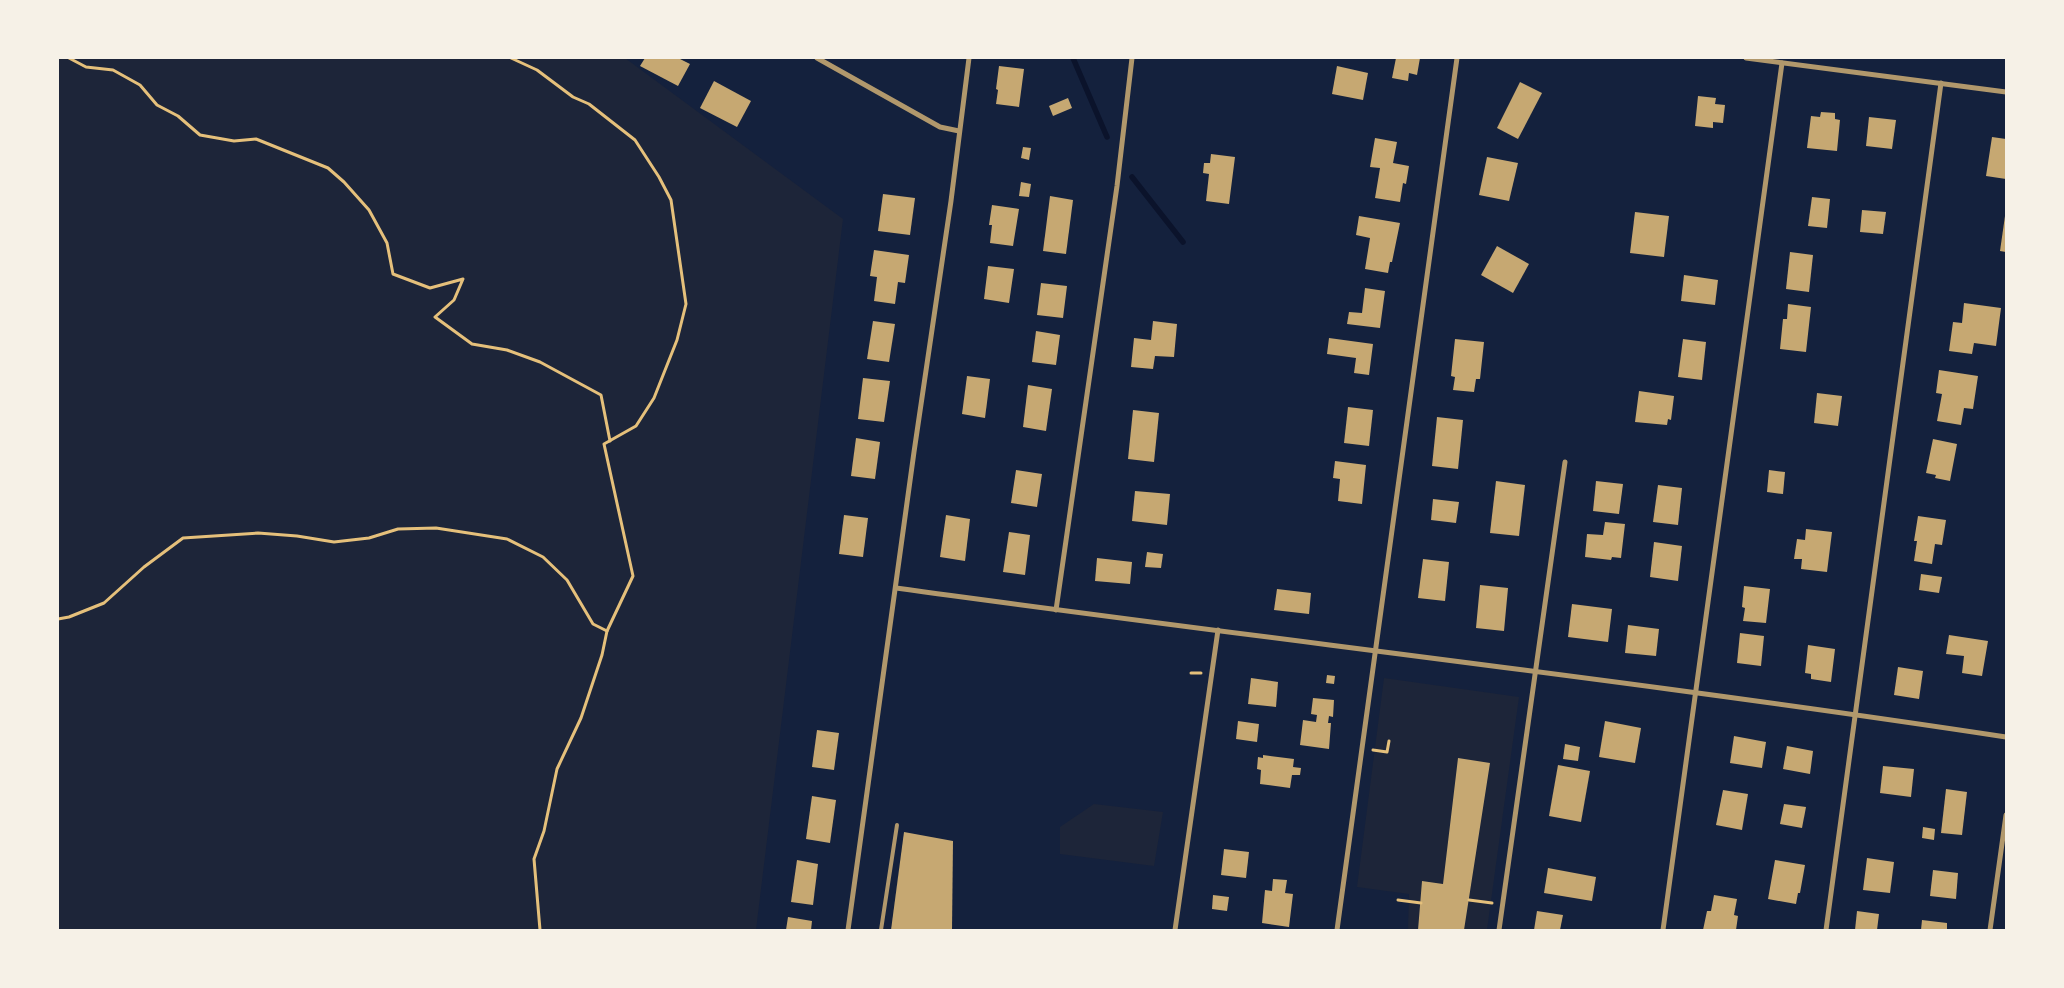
<svg xmlns="http://www.w3.org/2000/svg" width="2064" height="988" font-family="Georgia,serif">
	<style>
		.green { fill: #1d2539 }
		.lines { fill: none; stroke-linecap: round; stroke-linejoin: round }
		.stream { stroke: #0b132b; stroke-width: 5.5 }
		.building { fill: #c6a872 }
		.path { stroke: #e5c07b; stroke-width: 3 }
		.service { stroke: #b1986c; stroke-width: 4 }
		.minor { stroke: #b1986c; stroke-width: 5 }
	</style>
	<rect width="100%" height="100%" fill="#14213d"/>
	<g class="green">
		<path d="M58 58H625L843 219 756 930H58Z"/>
		<path d="M1384 678 1519 697 1487 930H1464L1490 764 1458 758 1443 884 1422 881 1418 930 1408 929 1409 894 1357 887Z"/>
		<path d="M1094 804 1163 812 1154 866 1060 854V827Z"/>
	</g>
	<g class="lines">
		<g class="stream">
			<path d="M1073 58 1107 137"/>
			<path d="M1132 177 1183 242"/>
		</g>
	</g>
	<g class="building">
		<path d="M645 58H678L690 64 678 86 640 66Z"/>
		<path d="M1396 58H1420L1417 75 1409 73 1408 81 1392 78Z"/>
		<path d="M999 66 1024 69 1019 107 996 104 998 90 996 89Z"/>
		<path d="M1337 66 1368 73 1363 100 1332 94Z"/>
		<path d="M714 81 751 101 737 127 700 108Z"/>
		<path d="M1520 82 1542 93 1518 139 1497 128Z"/>
		<path d="M1698 96 1716 98 1715 104 1725 105 1723 123 1713 122V128L1695 126Z"/>
		<path d="M1068 98 1072 108 1053 116 1049 106Z"/>
		<path d="M1821 112 1835 113V119L1840 120 1837 151 1807 148 1811 116 1820 117Z"/>
		<path d="M1869 117 1896 120 1892 149 1866 146Z"/>
		<path d="M1992 137 2006 139V179L1986 176Z"/>
		<path d="M1375 138 1397 142 1393 163 1409 166 1406 184 1403 183 1400 202 1375 198 1380 168 1370 167Z"/>
		<path d="M1023 147 1031 148 1029 160 1021 158Z"/>
		<path d="M1211 154 1235 157 1229 204 1206 201 1209 174 1203 173 1204 163H1210Z"/>
		<path d="M1487 157 1518 163 1509 201 1479 195Z"/>
		<path d="M1021 182 1031 184 1029 197 1019 196Z"/>
		<path d="M883 194 915 198 910 235 878 231Z"/>
		<path d="M1050 196 1073 200 1066 254 1043 251Z"/>
		<path d="M1812 197 1830 199 1827 228 1808 226Z"/>
		<path d="M992 205 1019 209 1013 246 990 243 992 225H989Z"/>
		<path d="M1862 210 1886 212 1883 234 1860 232Z"/>
		<path d="M1635 212 1669 216 1664 257 1630 253Z"/>
		<path d="M1359 216 1400 223 1392 262H1390L1388 273 1365 269 1370 238 1356 235Z"/>
		<path d="M2005 216 2006 217V252L2000 251Z"/>
		<path d="M1497 246 1529 264 1513 293 1481 275Z"/>
		<path d="M874 250 909 255 905 283 898 282 895 304 874 301 877 277 870 276Z"/>
		<path d="M1790 252 1813 255 1809 292 1786 289Z"/>
		<path d="M988 266 1014 269 1009 303 984 299Z"/>
		<path d="M1684 275 1718 280 1715 305 1681 301Z"/>
		<path d="M1041 283 1067 286 1063 318 1037 315Z"/>
		<path d="M1365 288 1385 291 1380 328 1347 324 1349 312 1362 313Z"/>
		<path d="M1964 303 2001 308 1996 346 1974 343 1972 354 1949 351 1953 322 1962 323Z"/>
		<path d="M1788 304 1811 307 1806 352 1780 349 1783 319H1787Z"/>
		<path d="M873 321 895 324 889 362 867 359Z"/>
		<path d="M1153 321 1177 324 1174 357 1155 356 1153 369 1131 367 1134 338 1151 340Z"/>
		<path d="M1036 331 1060 335 1056 365 1032 362Z"/>
		<path d="M1329 338 1373 344 1369 375 1354 373 1356 358 1327 354Z"/>
		<path d="M1455 339 1484 342 1480 379H1476L1474 392 1453 390 1455 377 1451 376Z"/>
		<path d="M1683 339 1706 342 1702 380 1678 377Z"/>
		<path d="M1939 370 1978 376 1973 409 1964 408 1961 425 1937 421 1942 394 1936 393Z"/>
		<path d="M967 376 990 379 985 418 962 414Z"/>
		<path d="M863 378 890 381 884 422 858 419Z"/>
		<path d="M1028 385 1052 389 1046 431 1023 427Z"/>
		<path d="M1639 391 1674 396 1671 420 1668 419 1667 425 1635 422Z"/>
		<path d="M1817 393 1842 396 1838 426 1814 423Z"/>
		<path d="M1348 407 1373 410 1369 446 1344 443Z"/>
		<path d="M1133 410 1159 413 1154 462 1128 459Z"/>
		<path d="M1437 417 1463 420 1458 469 1432 466Z"/>
		<path d="M856 438 880 442 875 479 851 476Z"/>
		<path d="M1933 439 1957 444 1950 481 1935 478 1936 475 1926 473Z"/>
		<path d="M1335 461 1366 465 1362 504 1338 501 1340 479 1333 478Z"/>
		<path d="M1016 470 1042 474 1037 507 1011 503Z"/>
		<path d="M1769 470 1785 472 1783 494 1767 492Z"/>
		<path d="M1496 481 1525 485 1519 536 1490 533Z"/>
		<path d="M1596 481 1623 484 1619 514 1593 511Z"/>
		<path d="M1658 485 1682 488 1678 525 1653 522Z"/>
		<path d="M1135 491 1170 494 1167 525 1132 521Z"/>
		<path d="M1433 499 1459 502 1456 523 1431 520Z"/>
		<path d="M844 515 868 518 863 557 839 554Z"/>
		<path d="M946 515 970 519 965 561 940 557Z"/>
		<path d="M1918 516 1946 520 1942 545 1935 544 1932 564 1914 561 1917 541H1914Z"/>
		<path d="M1605 522 1625 524 1621 558 1612 557 1611 560 1585 557 1587 534 1603 535Z"/>
		<path d="M1806 529 1832 532 1827 572 1801 569 1802 559H1794L1797 539 1805 540Z"/>
		<path d="M1009 532 1030 535 1025 575 1003 572Z"/>
		<path d="M1654 542 1682 546 1678 581 1650 577Z"/>
		<path d="M1147 552 1163 554 1161 568 1145 567Z"/>
		<path d="M1097 558 1132 562 1130 584 1095 581Z"/>
		<path d="M1423 559 1449 562 1445 601 1418 598Z"/>
		<path d="M1921 574 1942 577 1939 593 1919 590Z"/>
		<path d="M1480 585 1508 588 1504 631 1476 628Z"/>
		<path d="M1744 586 1770 589 1766 623 1743 621 1745 608 1742 607Z"/>
		<path d="M1277 589 1311 593 1309 614 1274 610Z"/>
		<path d="M1572 604 1612 609 1608 642 1568 637Z"/>
		<path d="M1628 625 1659 629 1656 656 1625 653Z"/>
		<path d="M1740 633 1764 636 1761 666 1737 663Z"/>
		<path d="M1949 635 1988 641 1982 676 1962 673 1964 656 1946 654Z"/>
		<path d="M1808 645 1835 649 1831 682 1811 679V674L1805 673Z"/>
		<path d="M1898 667 1923 671 1919 699 1894 695Z"/>
		<path d="M1327 675 1335 676 1334 684 1326 683Z"/>
		<path d="M1251 678 1278 682 1276 707 1248 704Z"/>
		<path d="M1313 698 1334 700 1333 717 1329 716 1328 723H1331L1329 749 1300 745 1303 720 1316 722 1317 715 1311 714Z"/>
		<path d="M1238 721 1259 724 1257 742 1236 739Z"/>
		<path d="M1605 721 1641 728 1635 763 1599 757Z"/>
		<path d="M817 730 839 733 834 770 812 767Z"/>
		<path d="M1734 736 1766 742 1762 768 1730 763Z"/>
		<path d="M1565 744 1580 747 1578 761 1563 759Z"/>
		<path d="M1787 746 1813 751 1810 774 1783 769Z"/>
		<path d="M1263 755 1294 759 1293 767 1301 768 1300 775H1292L1290 788 1260 784 1261 770 1257 769 1258 757 1263 758Z"/>
		<path d="M1458 758 1490 763 1464 930H1418L1422 881 1443 884Z"/>
		<path d="M1558 765 1590 771 1581 822 1549 816Z"/>
		<path d="M1883 766 1914 769 1911 797 1880 793Z"/>
		<path d="M1946 789 1967 792 1962 835 1941 833Z"/>
		<path d="M1723 790 1748 794 1742 830 1716 825Z"/>
		<path d="M812 796 836 800 830 843 806 839Z"/>
		<path d="M1784 804 1806 807 1802 828 1780 824Z"/>
		<path d="M1923 827 1935 829 1934 840 1922 838Z"/>
		<path d="M904 832 953 841 952 930H891Z"/>
		<path d="M1224 849 1249 852 1246 878 1221 875Z"/>
		<path d="M1867 858 1894 862 1890 893 1863 890Z"/>
		<path d="M797 860 818 864 813 905 791 902Z"/>
		<path d="M1775 860 1805 865 1800 893H1798L1796 904 1768 899Z"/>
		<path d="M1548 868 1596 877 1592 901 1544 893Z"/>
		<path d="M1933 870 1958 873 1956 899 1930 896Z"/>
		<path d="M1273 879 1287 880 1285 893 1293 894 1289 927 1262 923 1265 890 1272 891Z"/>
		<path d="M1213 895 1229 897 1227 911 1212 909Z"/>
		<path d="M1714 895 1737 899 1734 915 1738 916 1736 930H1703L1707 911H1711Z"/>
		<path d="M1537 911 1563 915 1560 930H1534Z"/>
		<path d="M1857 911 1879 914 1877 930H1855Z"/>
		<path d="M788 917 812 921 811 930H786Z"/>
		<path d="M1922 920 1947 923V930H1921Z"/>
	</g>
	<g class="lines">
		<g class="path">
			<path d="M69 58 86 67 113 70 140 85 157 105 178 116 200 135 234 141 256 139 328 168 344 182 369 210 387 243 393 274 430 288 463 279 454 300 435 317 472 344 507 350 540 362 601 395 610 441"/>
			<path d="M511 58 537 70 573 97 589 104 635 140 659 177 671 200 686 304 677 340 654 398 636 426 604 444 633 576 607 631"/>
			<path d="M58 619 69 617 104 603 144 567 183 538 258 533 297 536 334 542 369 538 398 529 436 528 507 539 543 557 567 580 593 624 607 631 602 655 581 718 557 769 544 831 534 859 540 930"/>
			<path d="M1191 673H1201"/>
			<path d="M1373 750 1387 752 1389 741"/>
			<path d="M1398 900 1421 903"/>
			<path d="M1469 900 1492 903"/>
		</g>
		<path class="service" d="M881 930 897 825"/>
		<g class="minor">
			<path d="M817 58 940 127 959 131"/>
			<path d="M1746 58 2006 92"/>
			<path d="M896 588C1266 639 1637 681 2006 737"/>
			<path d="M1056 610 1117 186 1132 58"/>
			<path d="M848 930 914 452 951 201 969 58"/>
			<path d="M1175 930 1218 630"/>
			<path d="M1337 930 1457 58"/>
			<path d="M1499 930 1565 462"/>
			<path d="M1663 930 1782 63"/>
			<path d="M1826 930 1941 83"/>
			<path d="M1990 930 2006 815"/>
		</g>
	</g>
	<rect width="2064" height="988" fill="none" stroke="#f6f1e7" stroke-width="118"/>
</svg>
